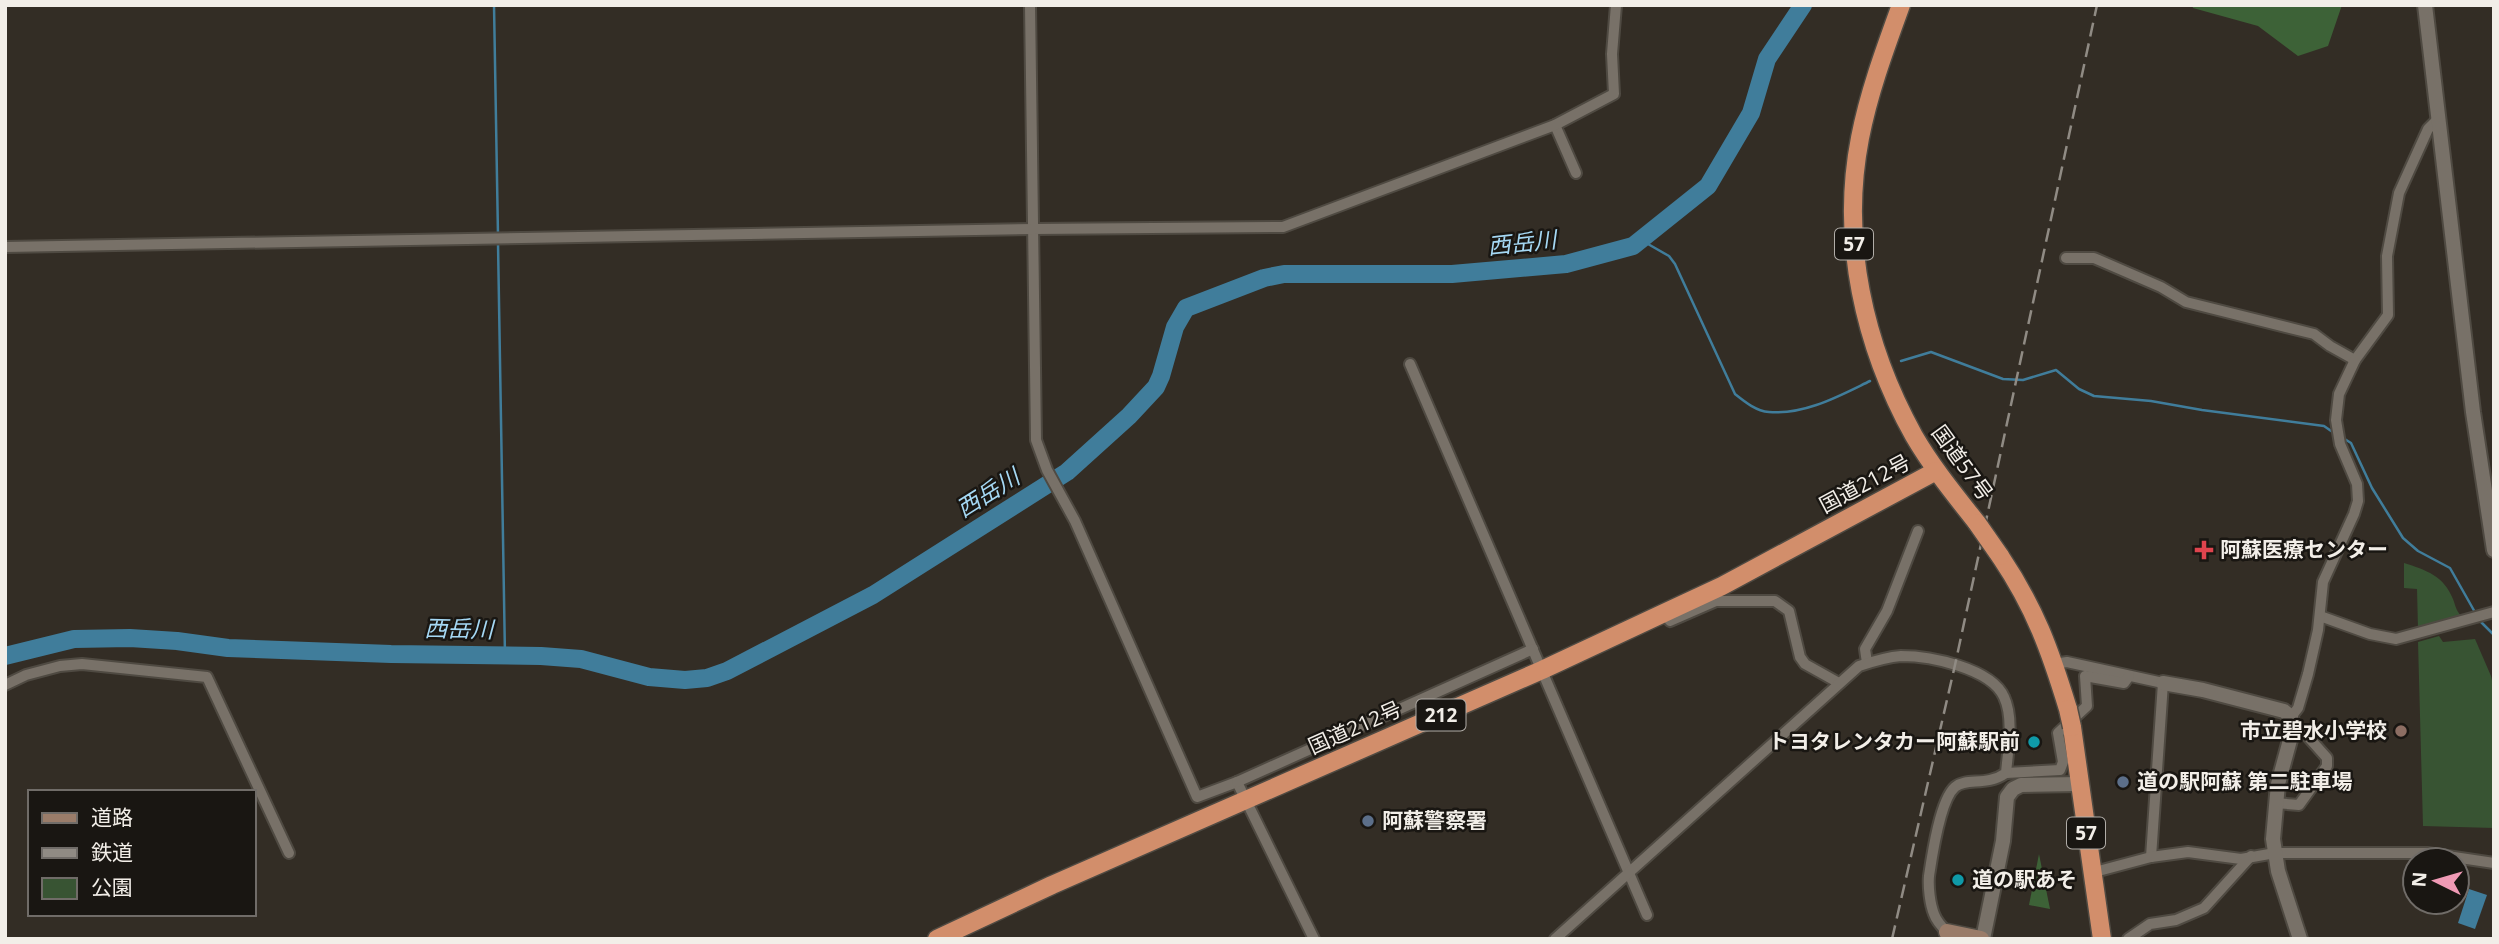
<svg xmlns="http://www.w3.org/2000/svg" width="2499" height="944" font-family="'Open Sans','Noto Sans JP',sans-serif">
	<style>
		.green { fill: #385433 }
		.forest { fill: #3d6237 }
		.water { fill: #407d9b }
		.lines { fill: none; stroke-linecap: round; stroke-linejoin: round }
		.stream { stroke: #407d9b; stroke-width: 2.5 }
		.river { stroke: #407d9b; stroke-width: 18 }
		.minor-casing { stroke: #4f4a42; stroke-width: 14 }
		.tertiary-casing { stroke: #4f4a42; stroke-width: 18 }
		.secondary-casing { stroke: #4f4a42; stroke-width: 19 }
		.trunk-casing { stroke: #4f4a42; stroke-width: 21 }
		.minor { stroke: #787168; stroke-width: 10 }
		.tertiary { stroke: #787168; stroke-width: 14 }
		.secondary { stroke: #9a7c69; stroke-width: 16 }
		.trunk { stroke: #d28e6b; stroke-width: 18 }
		.rail { stroke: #908b84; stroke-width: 2.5; stroke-dasharray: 14 7; stroke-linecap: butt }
		.trunk-bridge-casing { stroke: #4f4a42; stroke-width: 21; stroke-linecap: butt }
		.trunk-bridge { stroke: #d28e6b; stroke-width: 18 }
		.health-dot { fill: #e0444e; stroke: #191612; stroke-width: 2.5 }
		.education-dot { fill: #8d6e63; stroke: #191612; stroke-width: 2.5 }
		.culture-dot { fill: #0f9aa8; stroke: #191612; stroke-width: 2.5 }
		.service-dot { fill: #5c6f8a; stroke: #191612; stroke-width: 2.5 }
		.labels { text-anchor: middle; stroke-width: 5; stroke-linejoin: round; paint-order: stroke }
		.shield { fill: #191612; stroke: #b1ada8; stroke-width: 2 }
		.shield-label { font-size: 19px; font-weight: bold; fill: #f2eee8 }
		.street-label { font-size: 21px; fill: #f2eee8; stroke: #191612 }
		.poi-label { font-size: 21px; font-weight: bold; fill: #f2eee8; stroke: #191612; text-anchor: start }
		.water-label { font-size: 23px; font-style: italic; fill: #a5d8f4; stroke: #191612 }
	</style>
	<rect width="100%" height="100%" fill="#332d25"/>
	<g class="green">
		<path d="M2404 563C2426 570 2444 576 2453 599 2456 607 2456 612 2464 618L2418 629 2417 589 2404 588Z"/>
		<path d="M2439 636 2443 642 2475 639 2491 676 2494 689V828L2423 826 2418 642Z"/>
	</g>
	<g class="forest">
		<path d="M2192 5H2342L2328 46 2298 56 2258 26 2193 8Z"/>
		<path d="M2039 854 2050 909 2029 905Z"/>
	</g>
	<path class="water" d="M2469 889 2487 895 2475 929 2458 923Z"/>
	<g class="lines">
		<g class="stream">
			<path d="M494 5 498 236"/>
			<path d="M1641 240 1669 256 1675 264 1735 394C1745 402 1756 411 1769 412 1805 415 1839 396 1870 381"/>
			<path d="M498 243 505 656"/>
			<path d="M1901 361 1931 352 2003 379 2023 380 2056 370 2079 389 2094 396 2151 401 2202 410 2324 426 2334 433"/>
			<path d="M2343 438 2351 443 2372 488 2403 538 2418 551 2450 568 2476 614"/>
			<path d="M2479 620 2494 635"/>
		</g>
		<path class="river" d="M5 656 74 639 130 638 177 641 228 648 391 654 541 656 581 659 649 677 685 680 707 678 727 671 873 595 1067 472 1129 416 1156 387 1161 376 1175 327 1186 308 1264 278 1284 274H1452L1566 264 1633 246 1708 186 1751 113 1767 59 1803 5"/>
		<defs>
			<g id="minor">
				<path d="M1030 5 1036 440 1047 470 1075 521 1197 797 1237 782 1314 939"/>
				<path d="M1555 125 1576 173"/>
				<path d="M5 247 1034 229 1283 227 1555 125 1614 94 1612 54 1616 5"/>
				<path d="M2066 258H2094L2161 287 2186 302 2314 334 2330 346 2355 360"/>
				<path d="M1410 364 1647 915"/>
				<path d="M1664 613 1670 621 1716 601H1775L1789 611 1800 657 1805 664 1839 683"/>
				<path d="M2320 616 2370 634 2396 639 2494 612"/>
				<path d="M1867 663 1865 649 1887 611 1918 531"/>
				<path d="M2054 664 2067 662 2163 683 2151 857"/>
				<path d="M5 685 26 675 60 666 82 664 207 677 289 853"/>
				<path d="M2291 717 2298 708 2308 674 2318 630 2323 582 2354 514 2358 501 2357 484 2340 444 2336 420 2339 394 2355 360 2388 315 2387 256 2399 193 2428 129 2439 118"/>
				<path d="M2006 773 2060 770 2063 762 2058 733 2087 706 2085 676 2124 683 2129 676"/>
				<path d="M1237 782 1533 649"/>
				<path d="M2275 803 2299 805 2327 766V758L2302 730"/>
				<path d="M2091 873 2151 857 2188 852 2241 859 2275 853H2427L2494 863"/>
				<path d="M1555 939 1859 666C1871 662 1888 657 1901 656 1930 656 1991 668 2004 697 2014 718 2008 750 2006 773 1986 787 1967 777 1955 787 1940 800 1932 856 1929 876 1928 887 1930 904 1934 914 1936 920 1942 927 1947 932"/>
				<path d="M2128 939 2150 924 2176 920 2204 908 2251 856"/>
			</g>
			<g id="tertiary">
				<path d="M2425 5 2473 412 2494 550"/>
				<path d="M2163 683 2203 690 2284 711 2291 717 2293 729 2278 784 2273 839 2278 871 2300 939"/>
				<path d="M1983 939 2003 841 2007 797 2013 789 2021 785 2080 784"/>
			</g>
			<path id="secondary" d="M1947 932 1981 939"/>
			<g id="trunk">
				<path d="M1901 5C1885 49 1869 92 1860 138 1840 240 1864 346 1914 436 1932 467 1955 495 1977 523"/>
				<path d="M2000 556C2035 608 2050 650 2068 709"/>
				<path d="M2072 727 2102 939"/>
				<path d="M937 939 1052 885 1542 670 1664 613 1722 586 1936 471"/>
			</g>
		</defs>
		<use href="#minor" class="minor-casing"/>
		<use href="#tertiary" class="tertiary-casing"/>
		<use href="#secondary" class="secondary-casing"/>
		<use href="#trunk" class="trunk-casing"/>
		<use href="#minor" class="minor"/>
		<use href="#tertiary" class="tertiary"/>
		<use href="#secondary" class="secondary"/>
		<use href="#trunk" class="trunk"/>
		<path class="rail" d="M1892 939 1955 665 2097 5"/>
		<defs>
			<g id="trunk-bridge">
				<path d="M1977 523 2000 556"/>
				<path d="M2068 709 2072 727"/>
			</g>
		</defs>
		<use href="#trunk-bridge" class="trunk-bridge-casing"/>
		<use href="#trunk-bridge" class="trunk-bridge"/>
	</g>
	<path class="health-dot" d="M2200.5 539.5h7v7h7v7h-7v7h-7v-7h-7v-7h7z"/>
	<circle class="education-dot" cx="2401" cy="731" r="7"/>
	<g class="culture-dot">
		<circle cx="2034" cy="742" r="7"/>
		<circle cx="1958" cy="880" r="7"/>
	</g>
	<g class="service-dot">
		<circle cx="2123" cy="782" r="7"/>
		<circle cx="1368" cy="821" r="7"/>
	</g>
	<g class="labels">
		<g class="shield">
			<rect x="1835" y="228.5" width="38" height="31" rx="5"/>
			<rect x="1416.5" y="699.5" width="49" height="31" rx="5"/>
			<rect x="2067" y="817.5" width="38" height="31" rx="5"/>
		</g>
		<g class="shield-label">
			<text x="1854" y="251">57</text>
			<text x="1441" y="722">212</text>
			<text x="2086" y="840">57</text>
		</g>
		<g class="street-label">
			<text transform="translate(1962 463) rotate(54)" y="7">国道57号</text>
			<text transform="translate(1865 484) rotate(-28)" y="7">国道212号</text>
			<text transform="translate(1355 728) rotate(-24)" y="7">国道212号</text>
		</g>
		<g class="poi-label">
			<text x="2220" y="557">阿蘇医療センター</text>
			<text x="2387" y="738" text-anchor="end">市立碧水小学校</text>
			<text x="2020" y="749" text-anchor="end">トヨタレンタカー阿蘇駅前</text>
			<text x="2137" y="789">道の駅阿蘇 第二駐車場</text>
			<text x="1382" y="828">阿蘇警察署</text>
			<text x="1972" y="887">道の駅あそ</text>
		</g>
		<g class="water-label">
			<text transform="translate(1522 243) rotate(-6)" y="8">西岳川</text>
			<text transform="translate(988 493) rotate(-32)" y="8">西岳川</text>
			<text transform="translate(459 629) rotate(1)" y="8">西岳川</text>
		</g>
	</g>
	<rect width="2499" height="944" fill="none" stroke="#f2eee8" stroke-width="14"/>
	<rect x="28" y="790" width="228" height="126" fill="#191612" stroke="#706c68" stroke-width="2"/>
	<rect x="42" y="813" width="35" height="10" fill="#9a7c69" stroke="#706c68" stroke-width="2"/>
	<text x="91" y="825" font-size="21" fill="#f2eee8">道路</text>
	<rect x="42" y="848" width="35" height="10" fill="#908b84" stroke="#706c68" stroke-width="2"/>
	<text x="91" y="860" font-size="21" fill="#f2eee8">鉄道</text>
	<rect x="42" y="878" width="35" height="21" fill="#385433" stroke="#706c68" stroke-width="2"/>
	<text x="91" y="895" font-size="21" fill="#f2eee8">公園</text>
	<g transform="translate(2436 881) rotate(275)"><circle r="33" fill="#191612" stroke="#706c68" stroke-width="2"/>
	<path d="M0-5L12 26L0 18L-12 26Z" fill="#f09ab5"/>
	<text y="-10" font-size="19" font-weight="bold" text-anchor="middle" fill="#f2eee8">N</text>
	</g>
</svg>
